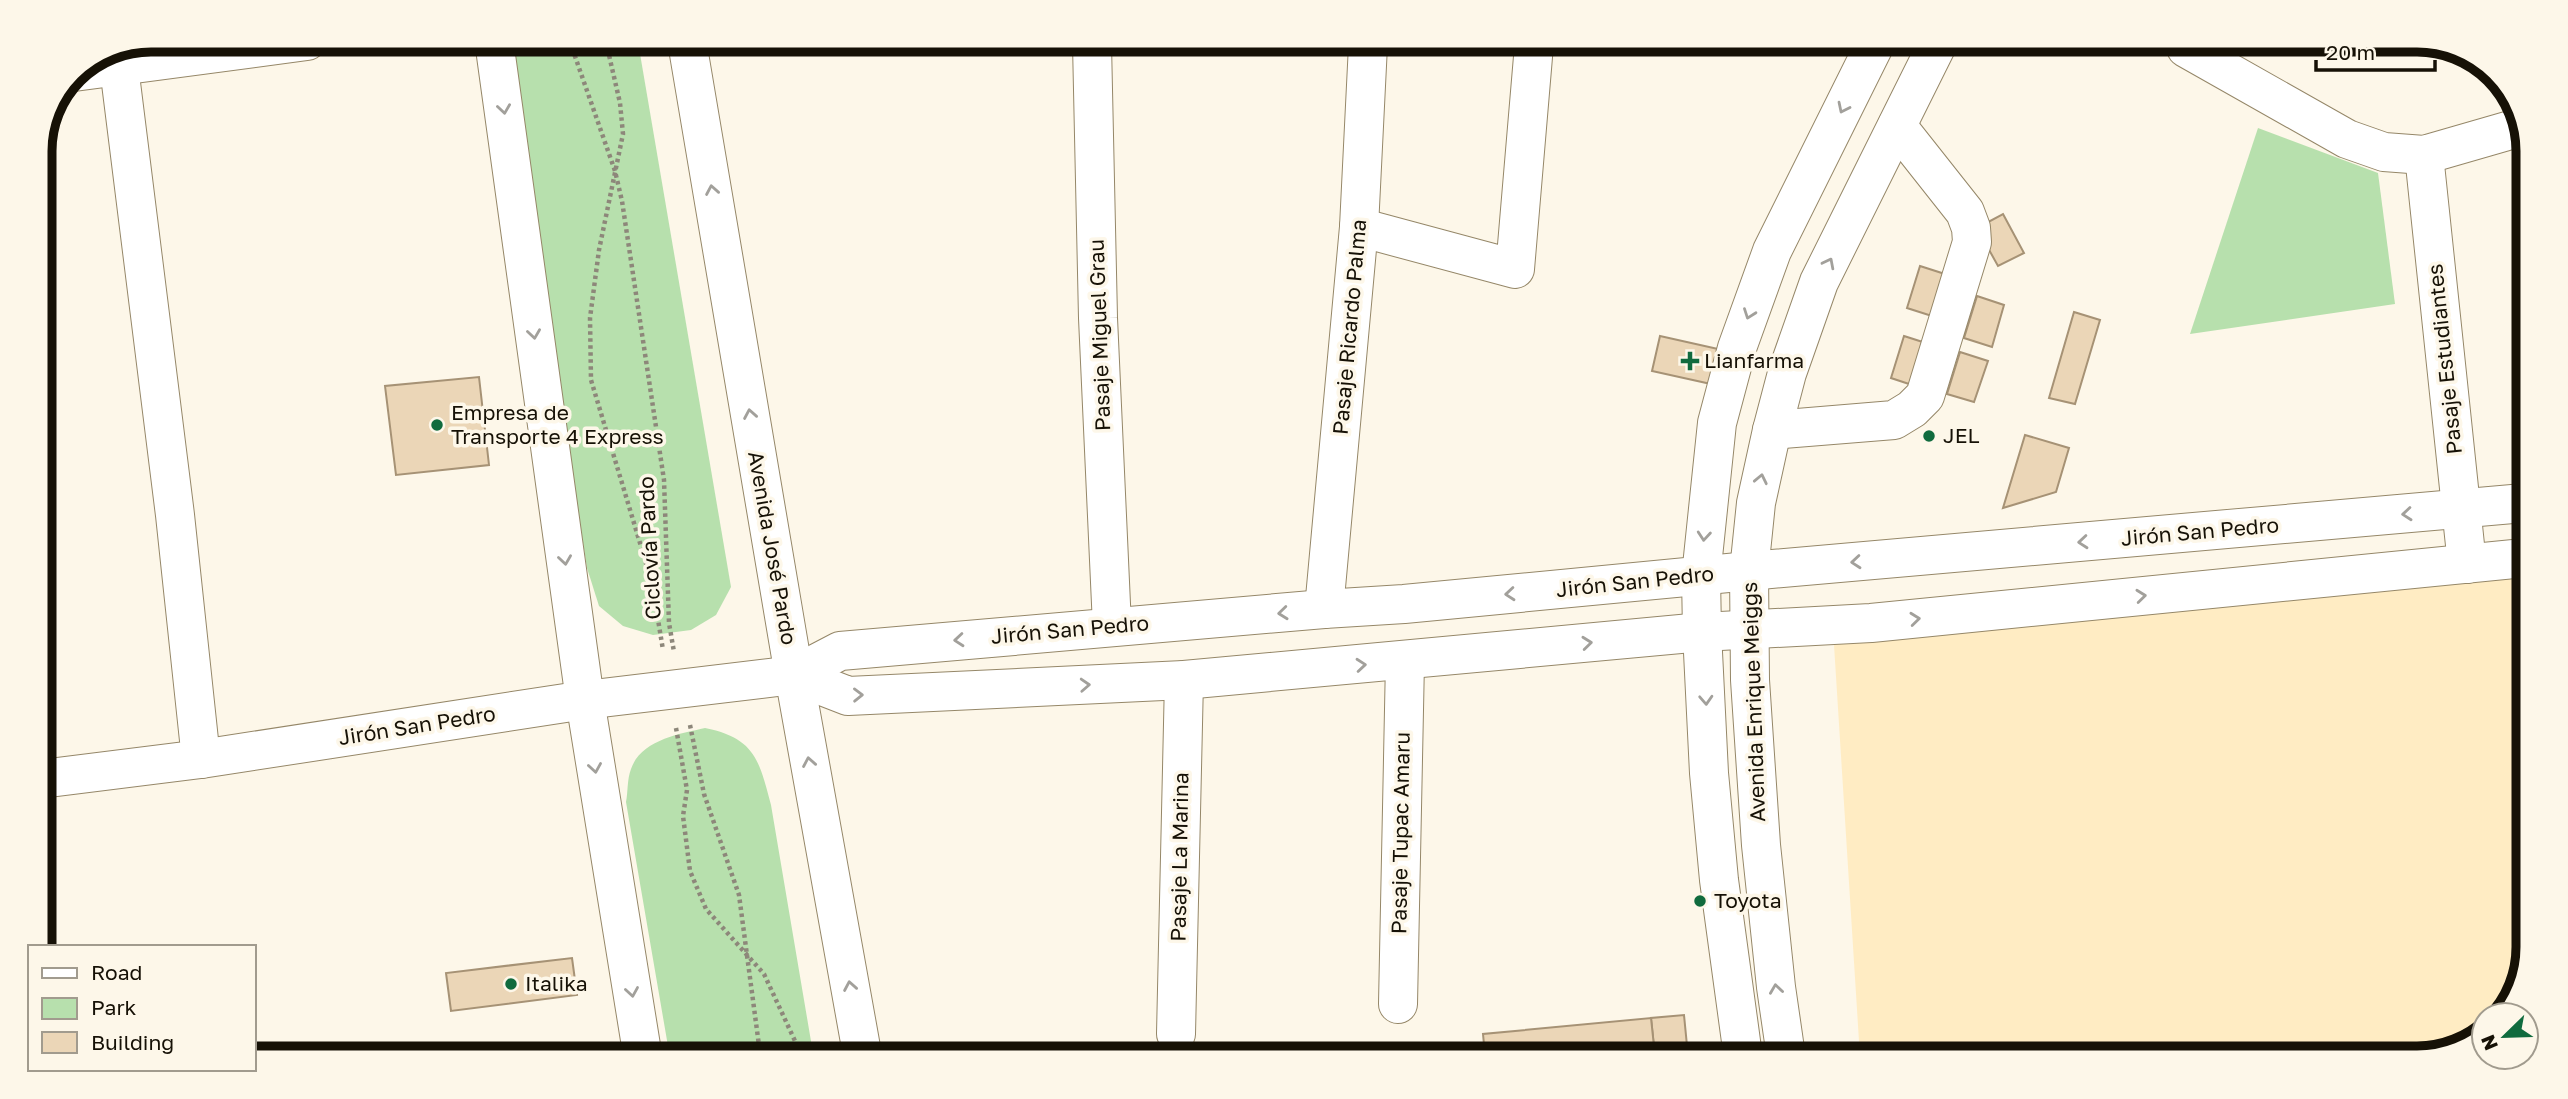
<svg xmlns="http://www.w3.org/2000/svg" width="2568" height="1099" font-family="'Golos Text',sans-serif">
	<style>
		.built { fill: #ffecc3 }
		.green { fill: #b7e0ad }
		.building { fill: #ebd6b7; stroke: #a69275; stroke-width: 2 }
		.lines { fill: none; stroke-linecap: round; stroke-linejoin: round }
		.minor-casing { stroke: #958768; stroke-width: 40 }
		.major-casing { stroke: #958768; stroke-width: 40 }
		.highway-casing { stroke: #958768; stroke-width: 40 }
		.path { stroke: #8d877a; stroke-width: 4.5; stroke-dasharray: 3.5 3.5; stroke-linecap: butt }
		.minor { stroke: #fff; stroke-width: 38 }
		.major { stroke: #fff; stroke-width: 38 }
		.highway { stroke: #fff; stroke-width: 38 }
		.oneway { stroke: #a2a09b }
		.poi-dot { fill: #106b3e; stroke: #fdf7e9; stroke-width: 2.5 }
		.labels { text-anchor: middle; stroke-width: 7; stroke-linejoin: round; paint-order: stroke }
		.street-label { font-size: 21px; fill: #161106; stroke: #fdf7e9 }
		.poi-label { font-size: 21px; fill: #161106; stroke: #fdf7e9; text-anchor: start }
		.rim { fill: none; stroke: #161106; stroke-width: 9 }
	</style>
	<rect width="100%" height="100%" fill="#fdf7e9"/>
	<path class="built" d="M2523 568 2519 989 2499 1015H2484V1033L2478 1040 2417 1059 1860 1057 1833 629Z"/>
	<g class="green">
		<path d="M509 42H638L731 587 716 615 691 630 653 635 623 626 599 606 587 568 530 206Z"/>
		<path d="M2258 128 2378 173 2395 304 2190 334Z"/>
		<path d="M705 728C755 738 759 760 771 805L813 1053 669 1052 626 802C628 792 627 779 631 769 641 740 679 734 705 728Z"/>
	</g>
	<g class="building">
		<path d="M2003 214 2024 253 1998 266 1977 228Z"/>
		<path d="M1920 266 1948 275 1935 317 1907 308Z"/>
		<path d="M1977 296 2004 305 1992 347 1964 338Z"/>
		<path d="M2074 312 2100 320 2075 404 2049 398Z"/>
		<path d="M1660 336 1727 351 1720 386 1652 371Z"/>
		<path d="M1904 336 1932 345 1918 387 1891 378Z"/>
		<path d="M1960 352 1988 361 1974 402 1947 394Z"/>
		<path d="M479 377 489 465 396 475 385 386Z"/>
		<path d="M2025 435 2069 448 2056 492 2003 508Z"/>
		<path d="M572 958 577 995 451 1011 446 973Z"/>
		<path d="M1684 1015 1688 1056H1655L1651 1018Z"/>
		<path d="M1651 1018 1655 1056 1485 1055 1483 1034Z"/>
		<path d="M2118 1048 2119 1058 2066 1057 2065 1055Z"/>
		<path d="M2062 1053V1057H2007Z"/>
	</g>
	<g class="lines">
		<defs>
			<g id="minor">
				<path d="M1092 44 1098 318 1112 626"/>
				<path d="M2186 48 2347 139 2384 152 2424 155 2521 127"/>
				<path d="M119 67 175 515 201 759"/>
				<path d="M74 72 307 41"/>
				<path d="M2424 155 2467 564"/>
				<path d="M1359 227 1515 269 1534 45"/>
				<path d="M1772 430 1894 420 1912 409 1925 396 1972 242 1971 228 1965 212 1897 126"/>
				<path d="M1324 609 1359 227 1368 45"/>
				<path d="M1398 1004 1405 661"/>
				<path d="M1176 1034 1184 680"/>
			</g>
			<g id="major">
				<path d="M494 41 585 700 642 1052"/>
				<path d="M687 42 794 675 862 1053"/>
				<path d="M794 675 848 696 1184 680 1702 632 1871 623 2524 558"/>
				<path d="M41 779 201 759 585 700 794 675 840 651 1324 609 1404 604 1749 571 2524 503"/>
			</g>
			<g id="highway">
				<path d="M1743 1056 1719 880 1709 773 1702 632 1701 576 1717 423 1737 348 1772 251 1874 46"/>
				<path d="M1786 1056 1776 987 1761 845 1750 680 1749 571 1756 503 1772 430 1787 373 1819 282 1936 47"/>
			</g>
		</defs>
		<use href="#minor" class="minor-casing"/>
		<use href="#major" class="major-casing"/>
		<use href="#highway" class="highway-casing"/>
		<g class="path">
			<path d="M570 42 615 171 622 201 664 480 669 623 674 652"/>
			<path d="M606 42 620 103 623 134 599 250 590 318 591 380 652 583 663 650"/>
			<path d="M690 725 704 794 739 895 760 1053"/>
			<path d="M676 728 687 790 683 816 690 871 706 909 764 974 795 1041 797 1053"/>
		</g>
		<use href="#minor" class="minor"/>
		<use href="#major" class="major"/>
		<use href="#highway" class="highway"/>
	</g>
	<defs><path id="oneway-chevron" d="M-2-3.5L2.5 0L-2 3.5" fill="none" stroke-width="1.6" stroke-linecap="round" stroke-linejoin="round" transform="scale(1.75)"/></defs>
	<g class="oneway">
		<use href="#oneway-chevron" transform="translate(1843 108) rotate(116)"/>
		<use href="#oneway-chevron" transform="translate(504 109) rotate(82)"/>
		<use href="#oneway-chevron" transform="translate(712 190) rotate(-100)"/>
		<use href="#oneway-chevron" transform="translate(1829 263) rotate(-63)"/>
		<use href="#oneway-chevron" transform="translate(1749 314) rotate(110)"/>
		<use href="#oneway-chevron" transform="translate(534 334) rotate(82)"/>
		<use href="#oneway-chevron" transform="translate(750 414) rotate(-100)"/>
		<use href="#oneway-chevron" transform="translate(1761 479) rotate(-78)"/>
		<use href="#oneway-chevron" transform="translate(2407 514) rotate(175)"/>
		<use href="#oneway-chevron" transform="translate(1704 536) rotate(95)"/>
		<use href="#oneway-chevron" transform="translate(2083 542) rotate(175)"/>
		<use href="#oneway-chevron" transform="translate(565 560) rotate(82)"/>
		<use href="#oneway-chevron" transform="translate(1856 562) rotate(175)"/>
		<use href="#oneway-chevron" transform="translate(1510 594) rotate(175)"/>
		<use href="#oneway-chevron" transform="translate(2141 596) rotate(-6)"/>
		<use href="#oneway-chevron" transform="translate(1283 613) rotate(174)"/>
		<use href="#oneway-chevron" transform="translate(1915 619) rotate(-6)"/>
		<use href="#oneway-chevron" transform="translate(959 640) rotate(175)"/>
		<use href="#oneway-chevron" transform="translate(1587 643) rotate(-6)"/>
		<use href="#oneway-chevron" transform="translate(1361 665) rotate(-5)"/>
		<use href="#oneway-chevron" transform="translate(1085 685) rotate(-3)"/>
		<use href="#oneway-chevron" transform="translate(858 695) rotate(-1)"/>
		<use href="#oneway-chevron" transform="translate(1706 700) rotate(87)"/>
		<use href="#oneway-chevron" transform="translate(809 762) rotate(-100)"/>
		<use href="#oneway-chevron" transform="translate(595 768) rotate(81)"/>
		<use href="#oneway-chevron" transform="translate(850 986) rotate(-100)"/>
		<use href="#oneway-chevron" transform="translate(1776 989) rotate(-98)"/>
		<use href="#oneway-chevron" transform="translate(632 992) rotate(81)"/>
	</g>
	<g class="poi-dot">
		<path d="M1686.5 350.5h7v7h7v7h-7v7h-7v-7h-7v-7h7z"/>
		<circle cx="437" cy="425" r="7"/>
		<circle cx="1929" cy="436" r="7"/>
		<circle cx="1700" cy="901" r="7"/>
		<circle cx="511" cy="984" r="7"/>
	</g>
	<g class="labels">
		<g class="street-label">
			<text transform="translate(1350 327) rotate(-85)" y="7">Pasaje Ricardo Palma</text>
			<text transform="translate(1100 335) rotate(-92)" y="7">Pasaje Miguel Grau</text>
			<text transform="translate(2445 359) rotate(-96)" y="7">Pasaje Estudiantes</text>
			<text transform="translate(2200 532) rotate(-5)" y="7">Jirón San Pedro</text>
			<text transform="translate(650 548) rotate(-93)" y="7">Ciclovía Pardo</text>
			<text transform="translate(772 548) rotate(80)" y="7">Avenida José Pardo</text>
			<text transform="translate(1635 582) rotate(-6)" y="7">Jirón San Pedro</text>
			<text transform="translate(1070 630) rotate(-5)" y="7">Jirón San Pedro</text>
			<text transform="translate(1754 702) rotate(-92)" y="7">Avenida Enrique Meiggs</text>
			<text transform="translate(417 726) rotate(-9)" y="7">Jirón San Pedro</text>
			<text transform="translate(1401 833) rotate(-89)" y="7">Pasaje Tupac Amaru</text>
			<text transform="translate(1180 857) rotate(-89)" y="7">Pasaje La Marina</text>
		</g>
		<g class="poi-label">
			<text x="1704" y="368">Lianfarma</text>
			<text x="451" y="420">Empresa de<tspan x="451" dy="24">Transporte 4 Express</tspan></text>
			<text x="1943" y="443">JEL</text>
			<text x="1714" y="908">Toyota</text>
			<text x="525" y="991">Italika</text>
		</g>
	</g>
	<path d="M0 0H2568V1099H0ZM151 52H2417A99 99 0 0 1 2516 151V947A99 99 0 0 1 2417 1046H151A99 99 0 0 1 52 947V151A99 99 0 0 1 151 52Z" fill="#fdf7e9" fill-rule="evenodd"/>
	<path class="rim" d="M151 52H2417A99 99 0 0 1 2516 151V947A99 99 0 0 1 2417 1046H151A99 99 0 0 1 52 947V151A99 99 0 0 1 151 52Z"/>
	<rect x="28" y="945" width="228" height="126" fill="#fdf7e9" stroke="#a19b8e" stroke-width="2"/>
	<rect x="42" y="968" width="35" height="10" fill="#ffffff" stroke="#a19b8e" stroke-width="2"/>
	<text x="91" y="980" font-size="21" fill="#161106">Road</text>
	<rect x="42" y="998" width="35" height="21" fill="#b7e0ad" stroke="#a19b8e" stroke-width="2"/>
	<text x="91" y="1015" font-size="21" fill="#161106">Park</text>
	<rect x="42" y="1032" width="35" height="21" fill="#ebd6b7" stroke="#a19b8e" stroke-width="2"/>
	<text x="91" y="1050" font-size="21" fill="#161106">Building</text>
	<g transform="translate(2505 1036) rotate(247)"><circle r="33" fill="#fdf7e9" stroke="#a19b8e" stroke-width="2"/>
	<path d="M0-5L12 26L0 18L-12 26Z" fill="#106b3e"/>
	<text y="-10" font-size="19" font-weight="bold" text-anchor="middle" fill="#161106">N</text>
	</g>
	<path d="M2316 60v10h119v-10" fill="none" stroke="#161106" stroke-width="3.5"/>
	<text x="2326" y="60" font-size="21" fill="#161106" stroke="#fdf7e9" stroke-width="5" paint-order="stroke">20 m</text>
</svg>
